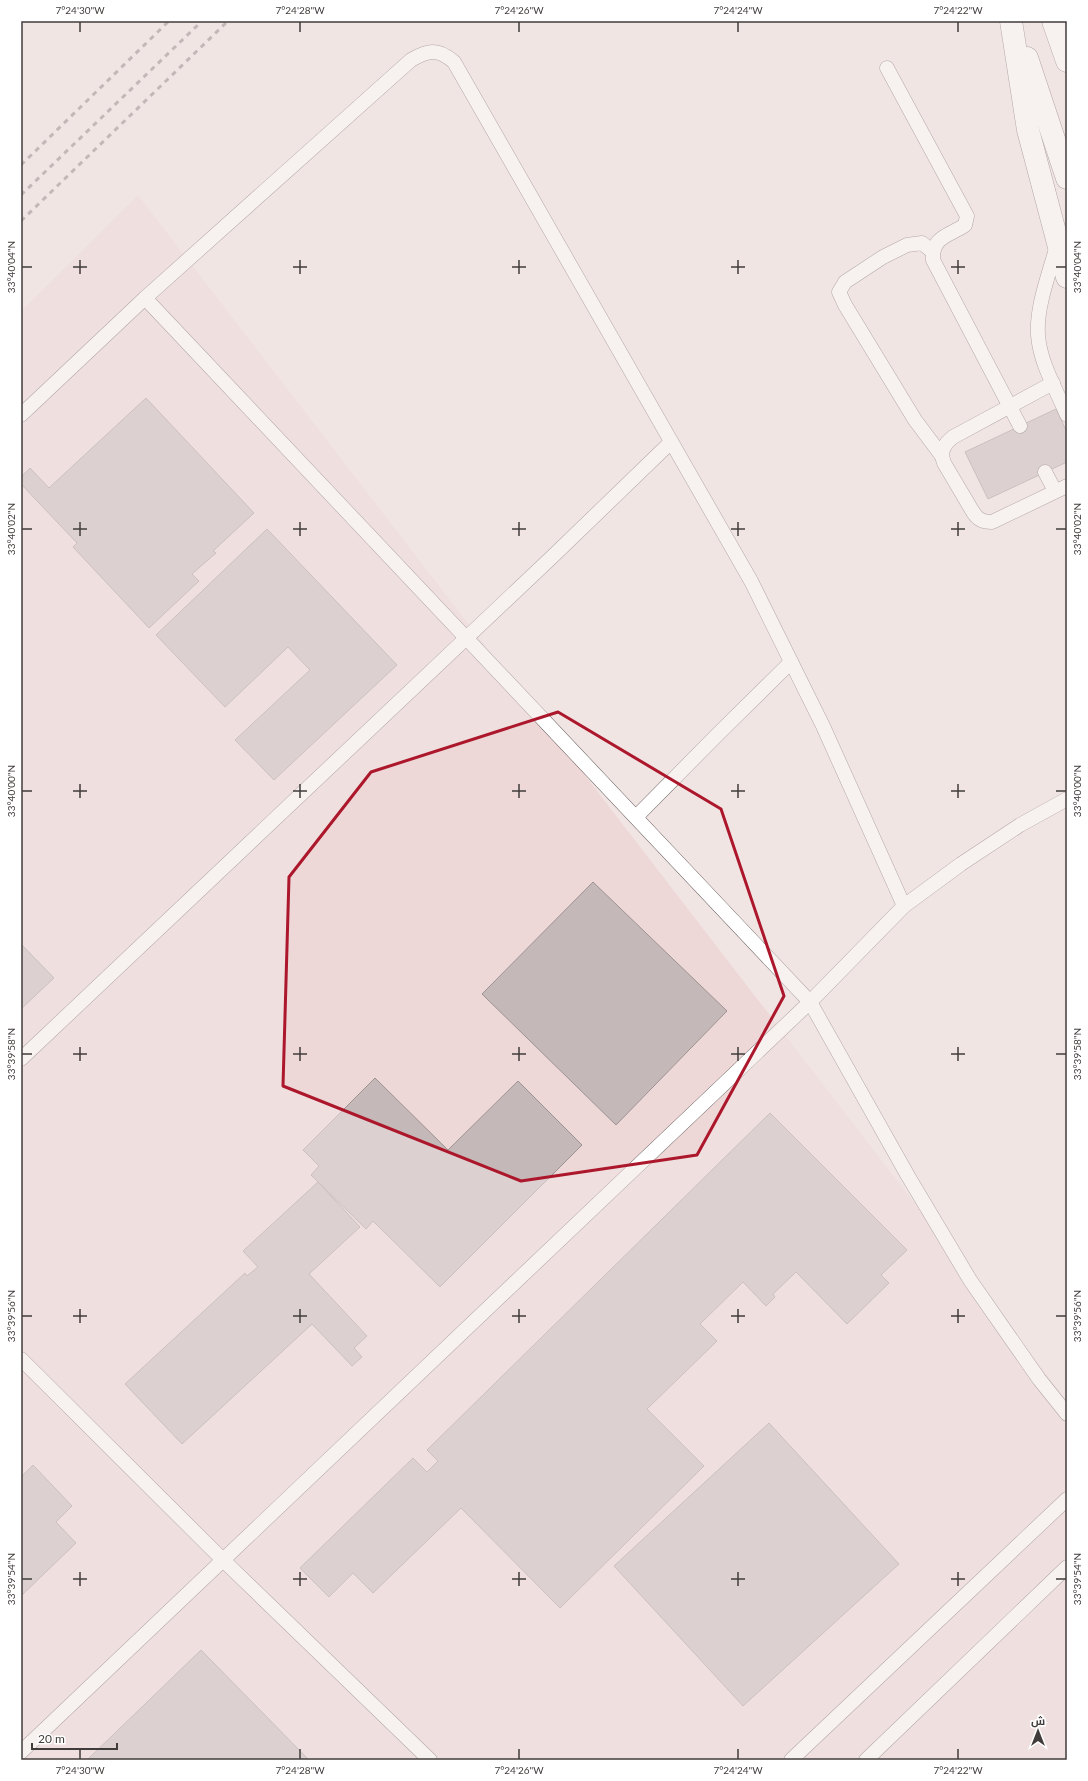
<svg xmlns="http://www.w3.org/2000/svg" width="1088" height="1781" font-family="Lato,Cairo,sans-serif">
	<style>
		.built { fill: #edd8d7 }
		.building { fill: #c4b9b8; stroke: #9d9292 }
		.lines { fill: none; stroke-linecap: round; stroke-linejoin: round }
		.lane-casing { stroke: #675d5d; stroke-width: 15 }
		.highway-casing { stroke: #675d5d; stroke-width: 23 }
		.lane { stroke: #fff; stroke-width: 14 }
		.highway { stroke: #fff; stroke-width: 22 }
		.rail { stroke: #898281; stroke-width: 3; stroke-dasharray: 5 5; stroke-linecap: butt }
		.marked { fill: none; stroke: #ac172c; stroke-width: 3; stroke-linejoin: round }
		.ticks { fill: none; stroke: #403c3b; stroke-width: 1.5 }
		.neatline { fill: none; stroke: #403c3b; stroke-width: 1.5 }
		.ticks-label { font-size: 10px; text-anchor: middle; fill: #403c3b }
	</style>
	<rect width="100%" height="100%" fill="#f1e5e4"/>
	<path class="built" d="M138 195 1067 1401V1760H21V311Z"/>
	<g class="building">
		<path d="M146 398 254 513 213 551 216 553 192 574 199 581 149 628 73 547 77 543 21 484V477L30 468 49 488Z"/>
		<path d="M1056 409 1067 432V462L988 499 965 452Z"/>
		<path d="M267 529 397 665 274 780 235 740 310 670 288 647 225 707 156 635Z"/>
		<path d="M593 882 727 1011 616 1125 482 994Z"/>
		<path d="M21 944 54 978 21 1009Z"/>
		<path d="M375 1078 448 1150 518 1081 582 1145 440 1287 373 1221 366 1229 311 1175 319 1166 303 1150Z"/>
		<path d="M770 1113 907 1250 881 1275 889 1283 847 1324 796 1272 773 1294 775 1297 766 1306 743 1282 700 1324 717 1341 647 1409 704 1466 560 1608 461 1508 373 1593 353 1573 329 1597 300 1568 413 1458 427 1472 438 1461 427 1450Z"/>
		<path d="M318 1182 360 1227 309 1274 367 1336 354 1348 362 1357 352 1366 312 1324 182 1444 125 1384 245 1273 247 1276 258 1267 243 1251Z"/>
		<path d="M769 1423 899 1564 743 1706 614 1566Z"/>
		<path d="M33 1465 72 1506 56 1522 76 1543 21 1596V1477Z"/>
		<path d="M201 1650 309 1760H87Z"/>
	</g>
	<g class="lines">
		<defs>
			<g id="lane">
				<path d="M887 68 967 216 965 225C949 236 932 236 933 260L1020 426"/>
				<path d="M1057 245C1050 272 1036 306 1038 335 1040 363 1056 389 1067 415"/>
				<path d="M933 252 922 243 907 245 883 257 845 282 839 292 845 305 915 420 942 456"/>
				<path d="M145 298 810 1002 908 1176 970 1280 1039 1379 1067 1414"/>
				<path d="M1053 383 953 437C943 445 940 452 944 463L973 512C978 520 983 522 992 522L1067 486"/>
				<path d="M21 415 145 298 411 60C428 50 438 48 454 62L751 581 823 726 904 906"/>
				<path d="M1045 472 1055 491"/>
				<path d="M636 817 717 735 791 662"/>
				<path d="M21 1059 552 557 670 443"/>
				<path d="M21 1359 223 1560 430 1760"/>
				<path d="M21 1752 810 1002 904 906 961 864 1020 825 1067 799"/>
				<path d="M791 1760 1067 1499"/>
				<path d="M866 1760 1067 1567"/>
			</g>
			<g id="highway">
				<path d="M1011 21 1028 130 1067 277"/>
				<path d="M1053 21 1067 61"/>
				<path d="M1027 58 1067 178"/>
			</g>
		</defs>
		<use href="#lane" class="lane-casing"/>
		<use href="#highway" class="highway-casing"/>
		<use href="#lane" class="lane"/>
		<use href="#highway" class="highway"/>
		<g class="rail">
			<path d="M21 165 169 21"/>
			<path d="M21 195 202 21"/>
			<path d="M21 221 228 21"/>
		</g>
	</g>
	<path d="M0 0H1088V1781H0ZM558 712 721 809 784 996 697 1155 521 1181 283 1086 289 877 371 772Z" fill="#f1e5e4" fill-opacity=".55" fill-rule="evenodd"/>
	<path class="marked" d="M558 712 721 809 784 996 697 1155 521 1181 283 1086 289 877 371 772Z"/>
	<path class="ticks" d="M80 22V32M300 22V32M519 22V32M738 22V32M958 22V32M80 260V274M300 260V274M519 260V274M738 260V274M958 260V274M22 267H32M73 267H87M293 267H307M512 267H526M731 267H745M951 267H965M1056 267H1066M80 522V536M300 522V536M519 522V536M738 522V536M958 522V536M22 529H32M73 529H87M293 529H307M512 529H526M731 529H745M951 529H965M1056 529H1066M80 784V798M300 784V798M519 784V798M738 784V798M958 784V798M22 791H32M73 791H87M293 791H307M512 791H526M731 791H745M951 791H965M1056 791H1066M80 1047V1061M300 1047V1061M519 1047V1061M738 1047V1061M958 1047V1061M22 1054H32M73 1054H87M293 1054H307M512 1054H526M731 1054H745M951 1054H965M1056 1054H1066M80 1309V1323M300 1309V1323M519 1309V1323M738 1309V1323M958 1309V1323M22 1316H32M73 1316H87M293 1316H307M512 1316H526M731 1316H745M951 1316H965M1056 1316H1066M80 1572V1586M300 1572V1586M519 1572V1586M738 1572V1586M958 1572V1586M22 1579H32M73 1579H87M293 1579H307M512 1579H526M731 1579H745M951 1579H965M1056 1579H1066M80 1749V1759M300 1749V1759M519 1749V1759M738 1749V1759M958 1749V1759"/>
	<rect width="1088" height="1781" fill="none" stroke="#ffffff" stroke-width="44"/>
	<g transform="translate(1038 1731)" stroke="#ffffff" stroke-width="3" paint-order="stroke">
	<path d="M0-3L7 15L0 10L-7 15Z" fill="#403c3b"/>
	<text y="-6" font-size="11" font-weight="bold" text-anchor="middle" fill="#403c3b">ش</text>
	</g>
	<path d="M32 1743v6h85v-6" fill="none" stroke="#403c3b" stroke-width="2"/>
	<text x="38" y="1743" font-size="12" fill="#403c3b" stroke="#ffffff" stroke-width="3" paint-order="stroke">20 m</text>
	<rect x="22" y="22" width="1044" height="1737" class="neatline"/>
	<g class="ticks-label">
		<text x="80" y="14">7°24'30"W</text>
		<text x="300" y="14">7°24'28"W</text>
		<text x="519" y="14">7°24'26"W</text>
		<text x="738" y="14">7°24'24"W</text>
		<text x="958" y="14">7°24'22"W</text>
		<text transform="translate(11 267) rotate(-90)" y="4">33°40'04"N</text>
		<text transform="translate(1077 267) rotate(-90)" y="4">33°40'04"N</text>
		<text transform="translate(11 529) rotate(-90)" y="4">33°40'02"N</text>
		<text transform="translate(1077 529) rotate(-90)" y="4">33°40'02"N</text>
		<text transform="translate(11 791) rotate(-90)" y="4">33°40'00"N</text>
		<text transform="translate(1077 791) rotate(-90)" y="4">33°40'00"N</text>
		<text transform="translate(11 1054) rotate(-90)" y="4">33°39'58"N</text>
		<text transform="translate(1077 1054) rotate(-90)" y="4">33°39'58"N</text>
		<text transform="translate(11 1316) rotate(-90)" y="4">33°39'56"N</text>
		<text transform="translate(1077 1316) rotate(-90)" y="4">33°39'56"N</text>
		<text transform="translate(11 1579) rotate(-90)" y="4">33°39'54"N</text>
		<text transform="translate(1077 1579) rotate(-90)" y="4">33°39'54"N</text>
		<text x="80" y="1774">7°24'30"W</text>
		<text x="300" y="1774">7°24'28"W</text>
		<text x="519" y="1774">7°24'26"W</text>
		<text x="738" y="1774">7°24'24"W</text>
		<text x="958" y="1774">7°24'22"W</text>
	</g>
</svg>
